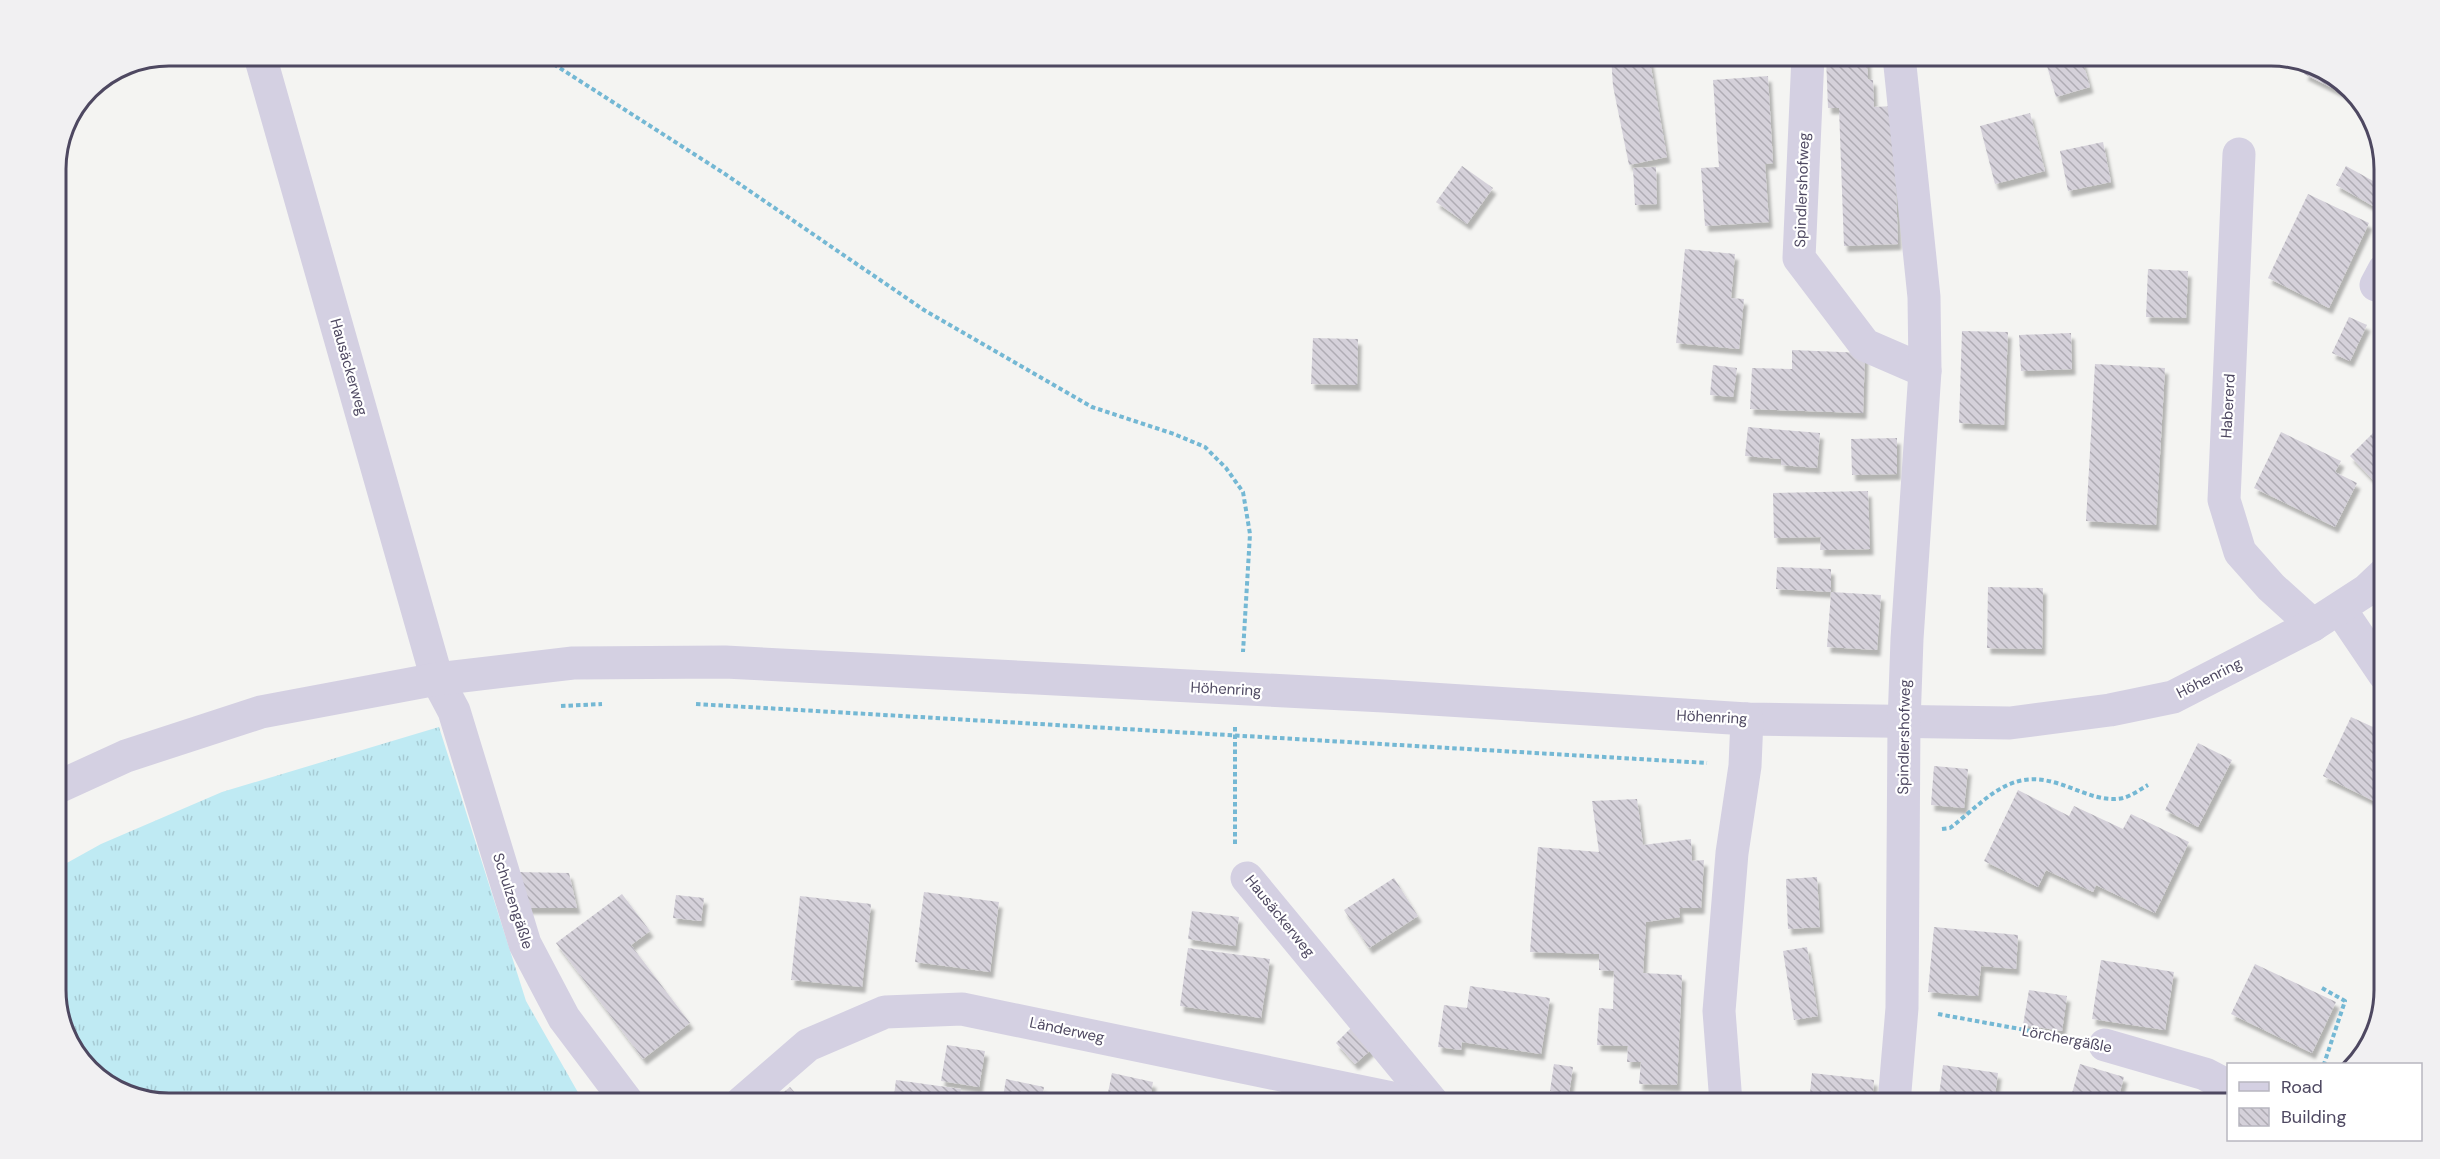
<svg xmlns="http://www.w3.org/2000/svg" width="2440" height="1159" font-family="'DM Sans',sans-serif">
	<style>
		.grass { fill: url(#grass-tufts) }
		.building { fill: url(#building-back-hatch); filter: url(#shadow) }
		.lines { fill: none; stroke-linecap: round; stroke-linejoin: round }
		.path { stroke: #74b8d4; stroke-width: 4; stroke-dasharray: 4.5 3; stroke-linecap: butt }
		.street { stroke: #d4d0e2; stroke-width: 33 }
		.labels { text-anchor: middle; stroke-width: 4.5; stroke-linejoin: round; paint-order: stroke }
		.street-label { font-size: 15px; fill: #4e4861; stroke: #fff }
		.rim { fill: none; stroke: #4e4861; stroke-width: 3 }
	</style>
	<defs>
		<pattern id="grass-tufts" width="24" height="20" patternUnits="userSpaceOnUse" patternTransform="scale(1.5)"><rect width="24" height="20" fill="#bfeaf3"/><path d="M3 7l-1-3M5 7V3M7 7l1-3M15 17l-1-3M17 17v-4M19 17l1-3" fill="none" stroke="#a6cad3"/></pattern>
		<pattern id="building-back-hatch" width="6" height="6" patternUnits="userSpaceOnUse" patternTransform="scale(1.5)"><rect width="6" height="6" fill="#d5d1da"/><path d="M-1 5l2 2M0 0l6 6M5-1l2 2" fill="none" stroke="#afacb4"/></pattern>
		<filter id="shadow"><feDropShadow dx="3.5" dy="6" stdDeviation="1.5" flood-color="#0004"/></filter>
	</defs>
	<rect width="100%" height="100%" fill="#f4f4f2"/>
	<path class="grass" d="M439 727 526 1001 584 1103H169L125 1095 79 1059 56 998V869L101 844 222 792Z"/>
	<g class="building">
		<path d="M1611 56H1649L1667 157 1629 165 1613 86Z"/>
		<path d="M1826 56H1867L1868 79 1873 80 1874 107 1893 106 1898 244 1844 246 1839 108H1828Z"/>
		<path d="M2056 56H2081L2090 87 2056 97 2045 59Z"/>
		<path d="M2310 63 2315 64 2357 100 2304 74Z"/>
		<path d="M1768 76 1773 163 1765 164 1769 222 1705 226 1701 168 1719 167 1713 80Z"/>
		<path d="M2030 113 2045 171 1995 184 1980 126Z"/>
		<path d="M2103 142 2111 182 2068 191 2060 151Z"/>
		<path d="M1462 166 1493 188 1467 224 1436 202Z"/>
		<path d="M2346 166 2384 187 2373 206 2336 185Z"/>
		<path d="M1656 167 1657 204 1635 205 1633 168Z"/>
		<path d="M2308 194 2369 223 2329 308 2268 278Z"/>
		<path d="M1685 249 1735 254 1731 298 1744 299 1739 349 1676 343Z"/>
		<path d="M2148 269 2188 271 2186 318 2146 317Z"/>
		<path d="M2349 317 2367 325 2350 361 2332 353Z"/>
		<path d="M1962 331 2008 332 2004 425 1959 423Z"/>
		<path d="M2071 333 2072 369 2021 371 2019 335Z"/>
		<path d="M1313 338 1358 339 1357 385 1311 384Z"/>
		<path d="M1792 350 1865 353 1863 413 1750 409 1752 368 1792 369Z"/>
		<path d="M2095 364 2165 368 2156 525 2086 521Z"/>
		<path d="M1713 365 1737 368 1733 397 1710 395Z"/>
		<path d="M1748 427 1820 433 1817 468 1781 465V459L1745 456Z"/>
		<path d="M2377 429 2384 436V480L2379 486 2350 456Z"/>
		<path d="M2281 432 2341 461 2335 472 2357 483 2335 527 2254 488Z"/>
		<path d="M1897 438V474L1852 475 1851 439Z"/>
		<path d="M1868 491 1870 549 1820 550 1821 537 1774 538 1773 493Z"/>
		<path d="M1777 567 1831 569V592L1776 589Z"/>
		<path d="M1988 587 2043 588 2042 649 1987 648Z"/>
		<path d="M1831 592 1881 595 1877 650 1827 647Z"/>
		<path d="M2351 717 2384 732V806L2323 776Z"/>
		<path d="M2198 743 2232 760 2198 827 2165 810Z"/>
		<path d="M1934 766 1968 769 1964 808 1931 805Z"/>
		<path d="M2018 790 2069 816 2074 806 2123 829 2131 814 2189 842 2155 913 2096 885 2093 892 2046 870 2038 887 1984 861Z"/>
		<path d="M1637 799 1643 845 1691 839 1692 861 1704 860 1701 908H1679L1680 917 1646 922 1643 973 1682 975 1677 1085 1639 1084 1641 1062H1627L1628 1046 1597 1045 1599 1008 1613 1009 1614 971 1599 970V954L1530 952 1538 847 1599 852 1592 801Z"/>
		<path d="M516 872 569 873 577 908H525Z"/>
		<path d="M1817 877 1820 927 1788 929 1786 879Z"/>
		<path d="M1394 878 1418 916 1369 948 1344 910Z"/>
		<path d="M924 892 999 902 990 972 915 962Z"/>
		<path d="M622 894 650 931 631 945 690 1023 643 1059 556 943Z"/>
		<path d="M676 895 704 898 701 921 673 918Z"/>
		<path d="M800 896 871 904 862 987 791 980Z"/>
		<path d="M1192 911 1239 917 1235 946 1188 939Z"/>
		<path d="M1934 927 2018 935 2016 969 1981 966 1978 996 1928 992Z"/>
		<path d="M1807 947 1818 1016 1794 1020 1783 951Z"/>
		<path d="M1188 948 1270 959 1261 1018 1180 1006Z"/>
		<path d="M2101 960 2174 972 2165 1030 2092 1019Z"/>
		<path d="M2255 964 2336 1002 2312 1053 2231 1014Z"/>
		<path d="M1470 986 1550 998 1541 1054 1462 1042 1461 1050 1438 1047 1444 1005 1467 1008Z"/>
		<path d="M2029 990 2067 996 2062 1031 2023 1025Z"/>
		<path d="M1354 1025 1374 1047 1355 1064 1336 1043Z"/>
		<path d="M947 1045 985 1051 979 1087 941 1081Z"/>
		<path d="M1554 1064 1573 1067 1569 1094 1550 1091Z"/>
		<path d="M2080 1064 2124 1077 2117 1103H2094L2071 1097Z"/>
		<path d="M1943 1065 1998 1073 1994 1103H1938Z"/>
		<path d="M1112 1073 1153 1082 1149 1103H1106Z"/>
		<path d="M1812 1073 1874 1080 1872 1103H1809Z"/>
		<path d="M1006 1079 1044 1087 1041 1103H1002Z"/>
		<path d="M896 1080 961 1089 959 1103H893Z"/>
		<path d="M790 1087 804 1103H777L774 1100Z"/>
	</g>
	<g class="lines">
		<g class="path">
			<path d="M541 56 722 172 924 310 1092 407 1174 434 1205 447 1226 468 1243 492 1250 534 1243 652"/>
			<path d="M696 704 1707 763"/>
			<path d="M561 706 602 704"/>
			<path d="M1942 829 1950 828C1969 814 1988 793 2010 784 2053 766 2087 806 2123 798 2131 796 2141 789 2148 785"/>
			<path d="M1235 844V725"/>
			<path d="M2322 988 2345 1001 2324 1064"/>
			<path d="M1938 1014 2069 1038"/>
		</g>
		<g class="street">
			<path d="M260 56 437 679 454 711 525 944 564 1018 628 1103"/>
			<path d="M1808 56 1799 258 1865 345 1925 371"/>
			<path d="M2239 154 2224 500 2240 552 2271 587 2313 625"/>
			<path d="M2376 285 2384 270"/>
			<path d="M2340 609 2384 674"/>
			<path d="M56 788 126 756 261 712 437 679 573 663 725 662 1384 696 1747 719 2010 723 2110 710 2173 697 2313 625 2367 590 2384 574"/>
			<path d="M1247 878 1433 1103"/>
			<path d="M2105 1045 2205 1074 2228 1086"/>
			<path d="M741 1103 808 1045 885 1012 962 1009 1416 1103"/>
			<path d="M1726 1103 1719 1011 1732 853 1745 766 1747 719"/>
			<path d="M1894 1103 1902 1008 1904 723 1907 639 1925 371 1924 297 1899 56"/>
		</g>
	</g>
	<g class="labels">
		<g class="street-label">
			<text transform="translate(1802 190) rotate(-88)" y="5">Spindlershofweg</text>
			<text transform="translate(349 367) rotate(74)" y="5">Hausäckerweg</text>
			<text transform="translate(2228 406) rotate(-87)" y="5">Habererd</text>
			<text transform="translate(2209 678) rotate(-27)" y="5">Höhenring</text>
			<text transform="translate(1226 689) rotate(3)" y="5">Höhenring</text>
			<text transform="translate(1712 717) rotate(3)" y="5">Höhenring</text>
			<text transform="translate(1904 737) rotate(-89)" y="5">Spindlershofweg</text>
			<text transform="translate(513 901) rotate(72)" y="5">Schulzengäßle</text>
			<text transform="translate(1280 916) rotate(51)" y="5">Hausäckerweg</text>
			<text transform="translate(1067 1030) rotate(12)" y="5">Länderweg</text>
			<text transform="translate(2067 1039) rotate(11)" y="5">Lörchergäßle</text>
		</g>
	</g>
	<path d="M0 0H2440V1159H0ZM169 66H2271A103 103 0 0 1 2374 169V990A103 103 0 0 1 2271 1093H169A103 103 0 0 1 66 990V169A103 103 0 0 1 169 66Z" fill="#f1f0f2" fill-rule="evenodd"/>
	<path class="rim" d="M169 66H2271A103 103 0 0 1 2374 169V990A103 103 0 0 1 2271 1093H169A103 103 0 0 1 66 990V169A103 103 0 0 1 169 66Z"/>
	<rect x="2227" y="1063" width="195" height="78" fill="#ffffff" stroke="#b8b6c0" stroke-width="1.5"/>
	<rect x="2239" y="1082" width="30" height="9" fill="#d4d0e2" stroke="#b8b6c0" stroke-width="1.5"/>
	<text x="2281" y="1093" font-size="18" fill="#4e4861">Road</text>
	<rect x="2239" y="1108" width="30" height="18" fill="url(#building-back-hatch)" stroke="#b8b6c0" stroke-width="1.5"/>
	<text x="2281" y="1123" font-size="18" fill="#4e4861">Building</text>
</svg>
